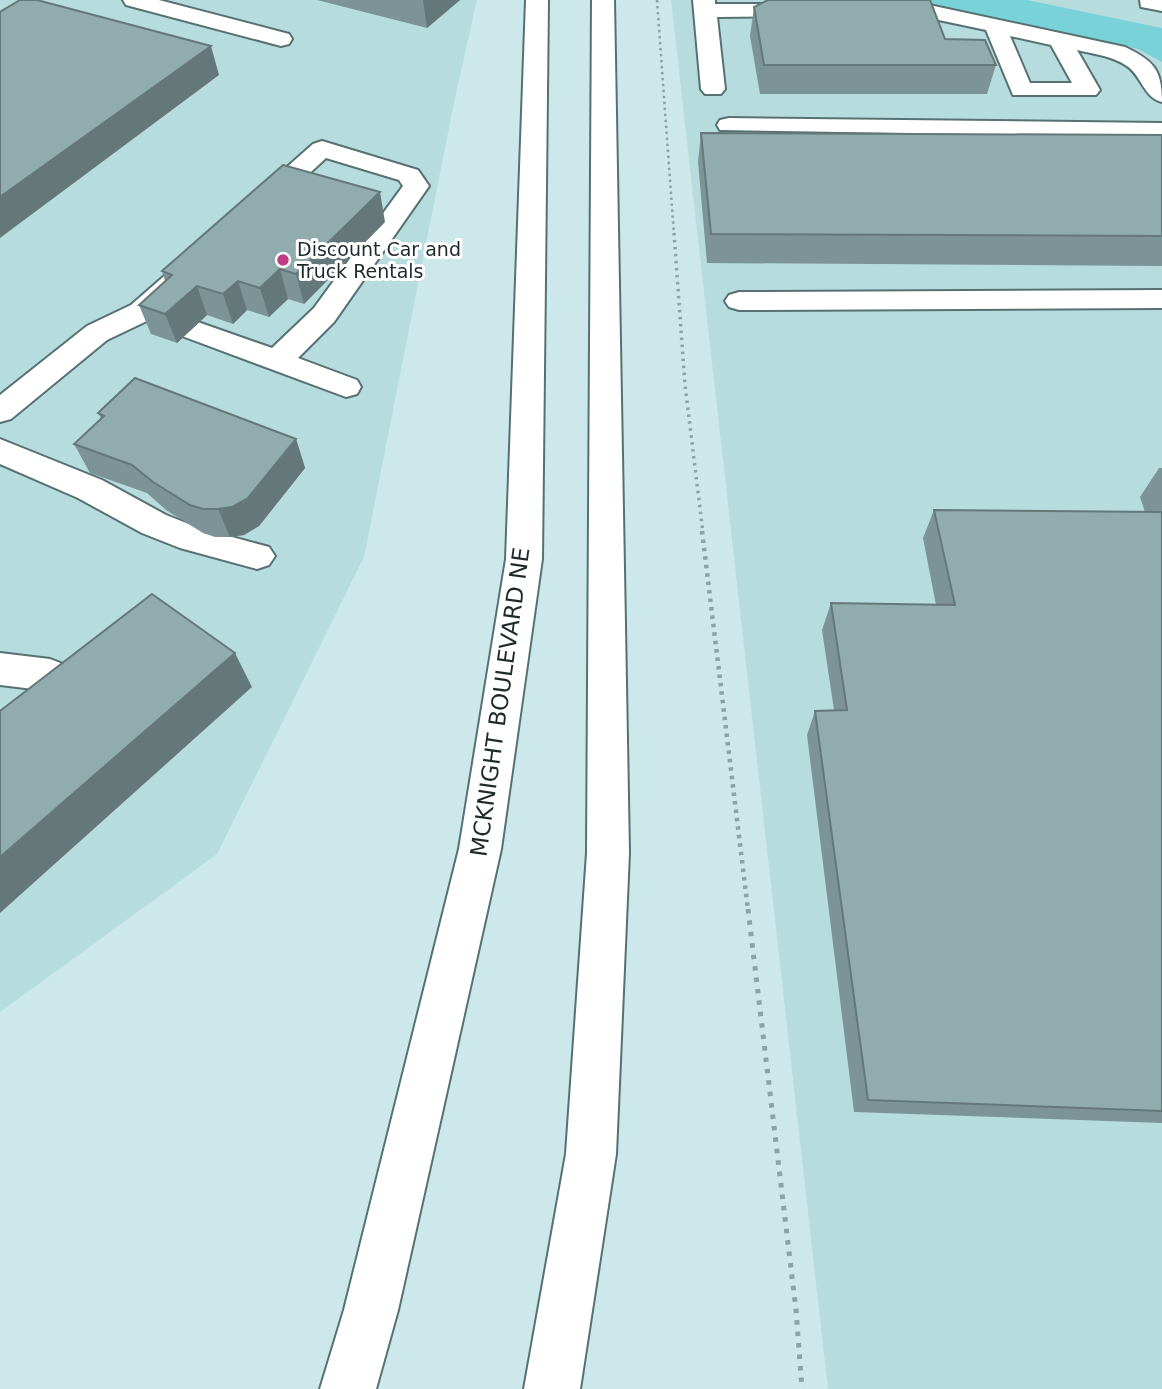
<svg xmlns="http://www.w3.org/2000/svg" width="1162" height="1389" font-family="'DejaVu Sans',sans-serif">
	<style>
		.built { fill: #b7dcde }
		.green { fill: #78d2d7 }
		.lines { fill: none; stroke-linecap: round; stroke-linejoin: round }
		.minor-casing { stroke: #577172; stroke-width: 4 }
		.major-casing { stroke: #577172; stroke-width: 4 }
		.path-far3 { stroke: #8ca2a3; stroke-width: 2.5; stroke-dasharray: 2.5 3.5; stroke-linecap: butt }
		.path-far2 { stroke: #8ca2a3; stroke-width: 3.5; stroke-dasharray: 2.5 4.5; stroke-linecap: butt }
		.path-far1 { stroke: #8ca2a3; stroke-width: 4.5; stroke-dasharray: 3.5 5; stroke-linecap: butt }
		.path { stroke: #8ca2a3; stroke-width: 5; stroke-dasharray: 4.5 7; stroke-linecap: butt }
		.minor { fill: #fff; fill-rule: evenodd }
		.major { fill: #fff; fill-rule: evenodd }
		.wall { fill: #7c9495 }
		.shaded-wall { fill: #657879 }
		.building { fill: #90acad; stroke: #657879; stroke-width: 2 }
		.poi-dot { fill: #bf3d85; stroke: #fff; stroke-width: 2.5 }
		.labels { text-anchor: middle; stroke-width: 6; stroke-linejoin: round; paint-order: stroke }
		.far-poi-label { font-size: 19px; fill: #1e2929; stroke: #fff; text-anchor: start }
		.street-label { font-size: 23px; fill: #1e2929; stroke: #fff }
	</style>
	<rect width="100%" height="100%" fill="#cce8ea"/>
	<g class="built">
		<path d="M0 0H477L454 102 364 557 217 854 0 1012Z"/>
		<path d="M671 0H910L1138 49 1162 62V1389H828Z"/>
		<path d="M1027 0H1162V28L1029 2Z"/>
	</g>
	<path class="green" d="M910 0H1027L1162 28V62L1138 49Z"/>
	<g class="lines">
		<defs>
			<g id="minor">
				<path d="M123 0H159L289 34 292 39 289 44 281 46 126 5Z"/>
				<path d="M693 0H715V4H804L812 5 815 10 812 15 804 16 717 17 725 89 721 94H705L701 89Z"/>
				<path d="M865 0H906L1125 47C1154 61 1162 70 1162 102 1144 98 1141 75 1127 66 1112 56 1094 54 1077 50L1100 90 1096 95H1013L986 30 868 5ZM1010 36 1051 45 1072 83H1030Z"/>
				<path d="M1140 0H1162V11L1141 7Z"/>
				<path d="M729 118 1162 123V137L720 130 717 125 720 120Z"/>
				<path d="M322 141 418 170 429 186 334 322 298 358 357 380 361 387 357 394 346 397 182 336 177 329 182 322 192 320 272 348 314 308 403 186 399 180 326 158 270 210 261 212 252 210 248 204 252 198 313 144Z"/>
				<path d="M180 268 190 271 194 277 151 319 107 340 11 419 0 422V395L87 326 131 305 170 271Z"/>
				<path d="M1162 290V308L739 310 729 307 725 301 729 295 739 292Z"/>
				<path d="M0 439 102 480 166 515 199 528 269 547 275 556 269 565 257 569 180 548 142 533 78 498 0 464Z"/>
				<path d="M0 653 50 659 63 664 69 675 63 686 50 691 0 685Z"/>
			</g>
			<g id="major">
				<path d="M526 0H548L542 559 501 849 398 1310 376 1389H320L344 1310 459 849 506 559Z"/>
				<path d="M592 0H614L629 853 616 1154 580 1389H524L566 1154 587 853Z"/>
			</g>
		</defs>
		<use href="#minor" class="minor-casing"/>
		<use href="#major" class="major-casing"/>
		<path class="path-far3" d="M657 0 674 235"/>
		<path class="path-far2" d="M674 233 685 385 703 533"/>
		<path class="path-far1" d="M702 531 748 910"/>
		<path class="path" d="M748 909 796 1310 802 1389"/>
		<use href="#minor" class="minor"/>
		<use href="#major" class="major"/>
	</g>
	<g class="wall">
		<path d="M317 0H460L427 28Z"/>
		<path d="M754 7 945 39 996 65 987 94H760L750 36Z"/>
		<path d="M701 133 1162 135V266L707 263 698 162Z"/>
		<path d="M385 222 304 304 288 299 269 317 247 310 233 324 207 315 177 343 151 334 139 305 165 281 162 271Z"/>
		<path d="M98 413 296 439 305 468 259 526 244 535 230 537H215L203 533 166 510 147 493 90 473 74 444 101 418Z"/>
		<path d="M1159 468H1162V1123L854 1112 807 735 815 711 834 710 822 630 831 603 936 605 923 538 934 510 1145 512 1140 497Z"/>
	</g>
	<g class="shaded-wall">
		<path d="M423 0H460L427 28Z"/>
		<path d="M211 46 219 75 0 238V197Z"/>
		<path d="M380 192 385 222 304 304 296 274Z"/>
		<path d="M280 269 288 299 269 317 260 288Z"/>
		<path d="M238 281 247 310 233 324 223 294Z"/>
		<path d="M197 286 207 315 177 343 165 314Z"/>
		<path d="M296 439 305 468 259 526 244 535 230 537 218 509Z"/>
		<path d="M235 653 252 687 0 913V857Z"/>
	</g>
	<g class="building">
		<path d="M20 0H37L211 46 0 197V12Z"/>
		<path d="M768 0H930L945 39 985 40 996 65H764L754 7Z"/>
		<path d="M701 133 1162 135V236L711 234Z"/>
		<path d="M283 165 380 192 296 274 280 269 260 288 238 281 223 294 197 286 165 314 139 305 172 275 162 271Z"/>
		<path d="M135 378 296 439 248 498 232 507 218 509H203L190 505 153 482 132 465 74 444 104 416 98 413Z"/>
		<path d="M934 510 1162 512V1111L868 1100 815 711 847 710 831 603 955 605Z"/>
		<path d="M152 594 235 653 0 857V711Z"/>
	</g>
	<circle class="poi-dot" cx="283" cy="260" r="7"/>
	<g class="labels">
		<g class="far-poi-label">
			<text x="297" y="256">Discount Car and<tspan x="297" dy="22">Truck Rentals</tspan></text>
		</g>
		<g class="street-label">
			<text transform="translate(500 702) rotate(-82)" y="8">MCKNIGHT BOULEVARD NE</text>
		</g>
	</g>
</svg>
